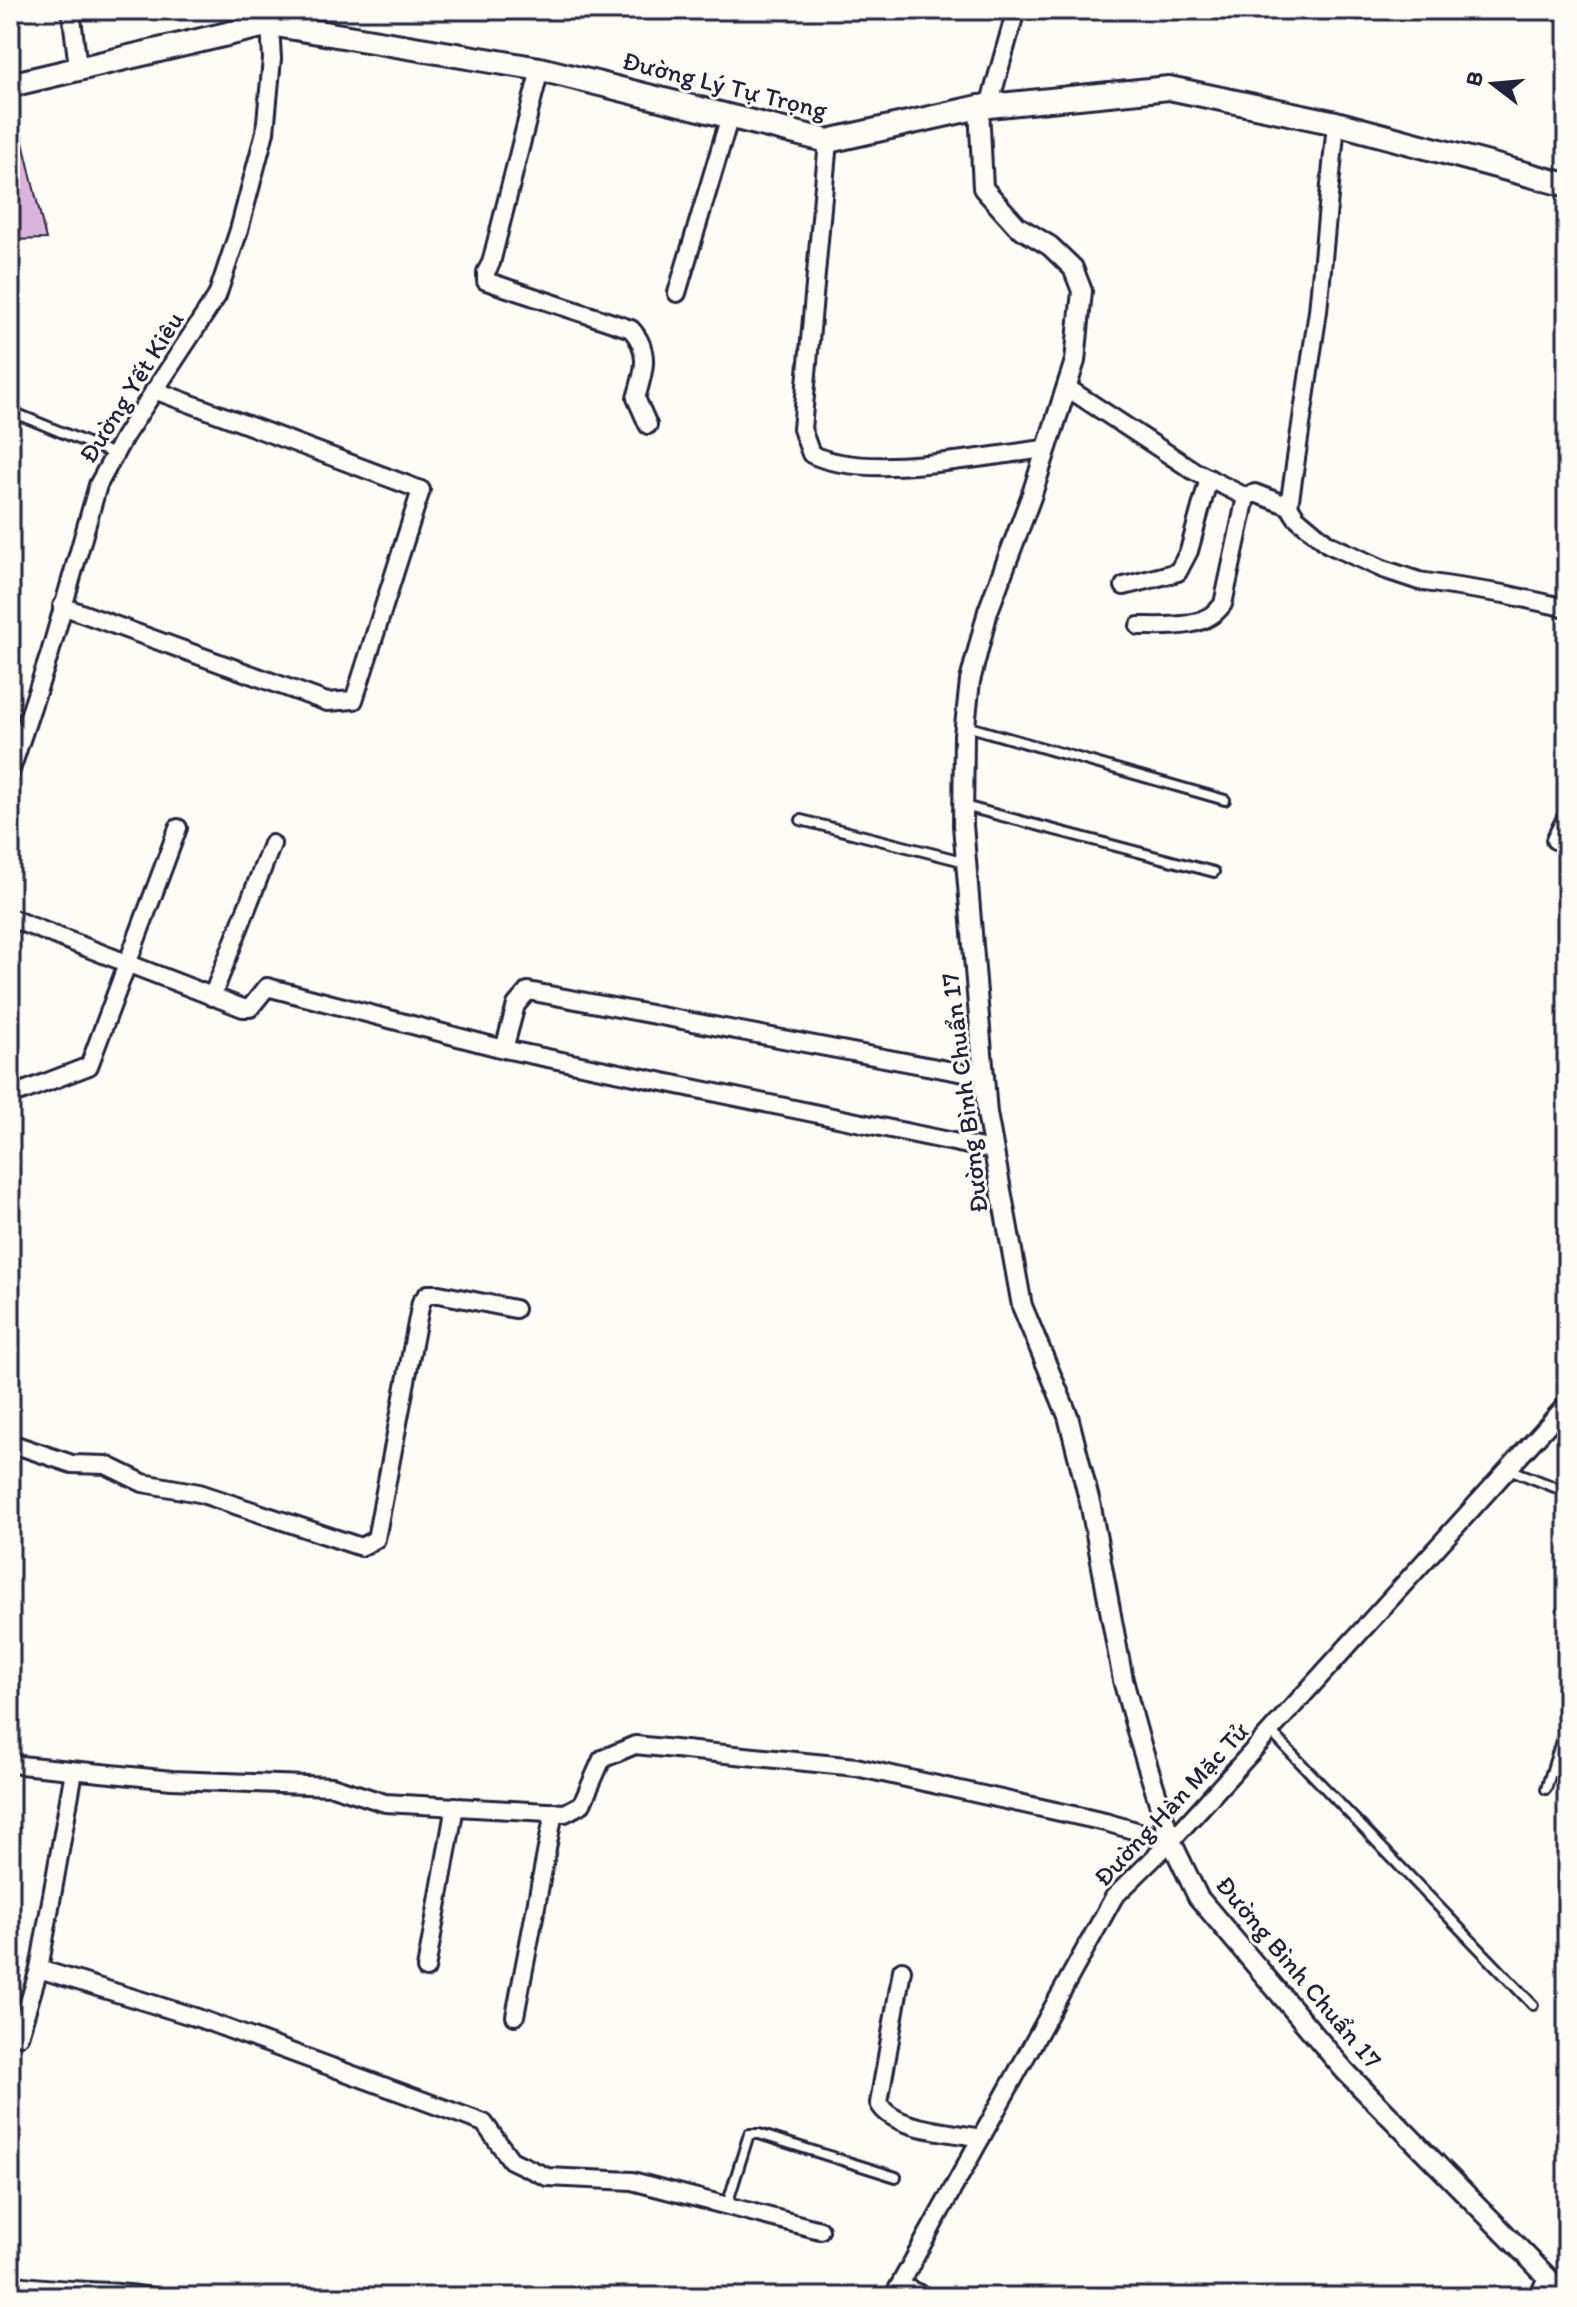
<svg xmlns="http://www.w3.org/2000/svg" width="1577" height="2307" font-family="Itim,sans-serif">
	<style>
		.building { fill: #dbb4db; stroke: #22223b; stroke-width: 2 }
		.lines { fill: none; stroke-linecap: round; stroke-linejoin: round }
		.service-casing { stroke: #22223b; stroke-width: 14 }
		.minor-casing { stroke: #22223b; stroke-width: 22 }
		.tertiary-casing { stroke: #22223b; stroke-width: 24 }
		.secondary-casing { stroke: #22223b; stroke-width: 28 }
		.service { stroke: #fdfcf7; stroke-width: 8 }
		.minor { stroke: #fdfcf7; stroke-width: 16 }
		.tertiary { stroke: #fdfcf7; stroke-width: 18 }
		.secondary { stroke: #fdfcf7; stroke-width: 22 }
		.labels { text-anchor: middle; stroke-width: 6; stroke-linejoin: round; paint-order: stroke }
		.street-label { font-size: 26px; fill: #22223b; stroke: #fdfcf7 }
	</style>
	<rect width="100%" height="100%" fill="#fdfcf7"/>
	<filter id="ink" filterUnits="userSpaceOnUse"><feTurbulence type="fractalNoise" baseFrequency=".0125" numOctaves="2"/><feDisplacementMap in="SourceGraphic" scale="16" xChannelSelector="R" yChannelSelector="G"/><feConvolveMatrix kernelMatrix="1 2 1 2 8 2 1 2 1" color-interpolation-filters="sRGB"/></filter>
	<g filter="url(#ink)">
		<path class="building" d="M16 113 46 239 10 240V114Z"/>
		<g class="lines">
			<defs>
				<g id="service">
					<path d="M15 413 114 454"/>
					<path d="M966 726 1225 800"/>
					<path d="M964 806 1214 872"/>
					<path d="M801 820 966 862"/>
					<path d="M1509 1469 1567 1492"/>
					<path d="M1271 1732 1533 2005"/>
					<path d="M1546 1789 1567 1722"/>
					<path d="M727 2205 749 2134H759L896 2177"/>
					<path d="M902 2282 936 2297"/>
					<path d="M1534 2297 1543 2276"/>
				</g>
				<g id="minor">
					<path d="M71 10 78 67"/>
					<path d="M540 69 491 263 486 272V281L631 329C651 351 644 372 636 398L648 425"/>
					<path d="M989 106 1016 10"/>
					<path d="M828 141 802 429 811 454C865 481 983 456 1045 449"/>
					<path d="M677 293 730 116"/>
					<path d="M1066 387 1194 471 1246 497"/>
					<path d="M1289 506 1318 311 1336 123"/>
					<path d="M1124 586 1178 572 1189 551 1209 478"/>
					<path d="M62 606 327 702 354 700 421 490 154 390"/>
					<path d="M1139 626C1167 626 1205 630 1223 604L1246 497 1255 493 1289 506 1296 517 1328 544 1383 569 1419 581 1504 594 1567 608"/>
					<path d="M10 773 50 653 98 485 124 437 217 296 239 230 265 132 272 59 270 24"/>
					<path d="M1555 840 1567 816"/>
					<path d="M10 918 243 1008H250L267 987 504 1049 992 1150"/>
					<path d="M212 997 272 844"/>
					<path d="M504 1049 516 1005 528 991 985 1077"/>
					<path d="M10 1089 21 1092 89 1066 178 828"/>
					<path d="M10 1443 72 1464 106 1465 143 1483 199 1493 361 1547 376 1539 421 1302 428 1294H439L515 1309"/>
					<path d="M10 1764 172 1780 332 1786 385 1803 565 1813 582 1804 602 1759 635 1745 856 1767 1105 1822 1171 1841"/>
					<path d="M39 1969 198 2018 484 2123 511 2160 547 2177 632 2181 820 2230"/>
					<path d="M426 1969 455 1806"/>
					<path d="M902 1970 879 2103C892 2130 953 2132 981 2138"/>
					<path d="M515 2016 554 1812"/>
					<path d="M10 2034 19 2036 39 1969 74 1771"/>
					<path d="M10 2284C57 2292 105 2289 152 2297"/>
					<path d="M893 2297 1114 1897 1171 1841 1567 1404"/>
				</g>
				<path id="tertiary" d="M979 107 983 188 1017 226 1050 246 1073 268 1082 291 1075 361 1031 497 988 611 970 681 964 735 963 825 987 1113 1022 1306 1068 1416 1091 1507 1123 1680 1140 1742 1171 1841 1198 1897 1345 2071 1567 2297"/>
				<path id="secondary" d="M10 85 270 24 540 69 828 141 979 107 1169 88 1336 123 1567 185"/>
			</defs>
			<use href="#service" class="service-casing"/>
			<use href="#minor" class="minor-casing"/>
			<use href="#tertiary" class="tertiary-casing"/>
			<use href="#secondary" class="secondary-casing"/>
			<use href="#service" class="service"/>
			<use href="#minor" class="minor"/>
			<use href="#tertiary" class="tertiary"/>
			<use href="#secondary" class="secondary"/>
		</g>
	</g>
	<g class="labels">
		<g class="street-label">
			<text transform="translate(725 85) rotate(14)" y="9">Đường Lý Tự Trọng</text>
			<text transform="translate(131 387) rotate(-58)" y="9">Đường Yết Kiêu</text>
			<text transform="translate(964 1093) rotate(-97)" y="9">Đường Bình Chuẩn 17</text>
			<text transform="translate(1171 1804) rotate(-47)" y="9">Đường Hàn Mặc Tử</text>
			<text transform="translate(1299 1972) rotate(50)" y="9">Đường Bình Chuẩn 17</text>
		</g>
	</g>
	<rect width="1577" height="2307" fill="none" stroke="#fdfcf7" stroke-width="40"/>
	<rect x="20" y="20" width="1537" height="2267" fill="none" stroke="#22223b" stroke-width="3" filter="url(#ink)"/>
	<g transform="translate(1493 84) rotate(286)" stroke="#fdfcf7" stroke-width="6" paint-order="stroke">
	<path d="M0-6L14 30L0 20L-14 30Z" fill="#22223b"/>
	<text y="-12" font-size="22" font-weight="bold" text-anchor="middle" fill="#22223b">B</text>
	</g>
</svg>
